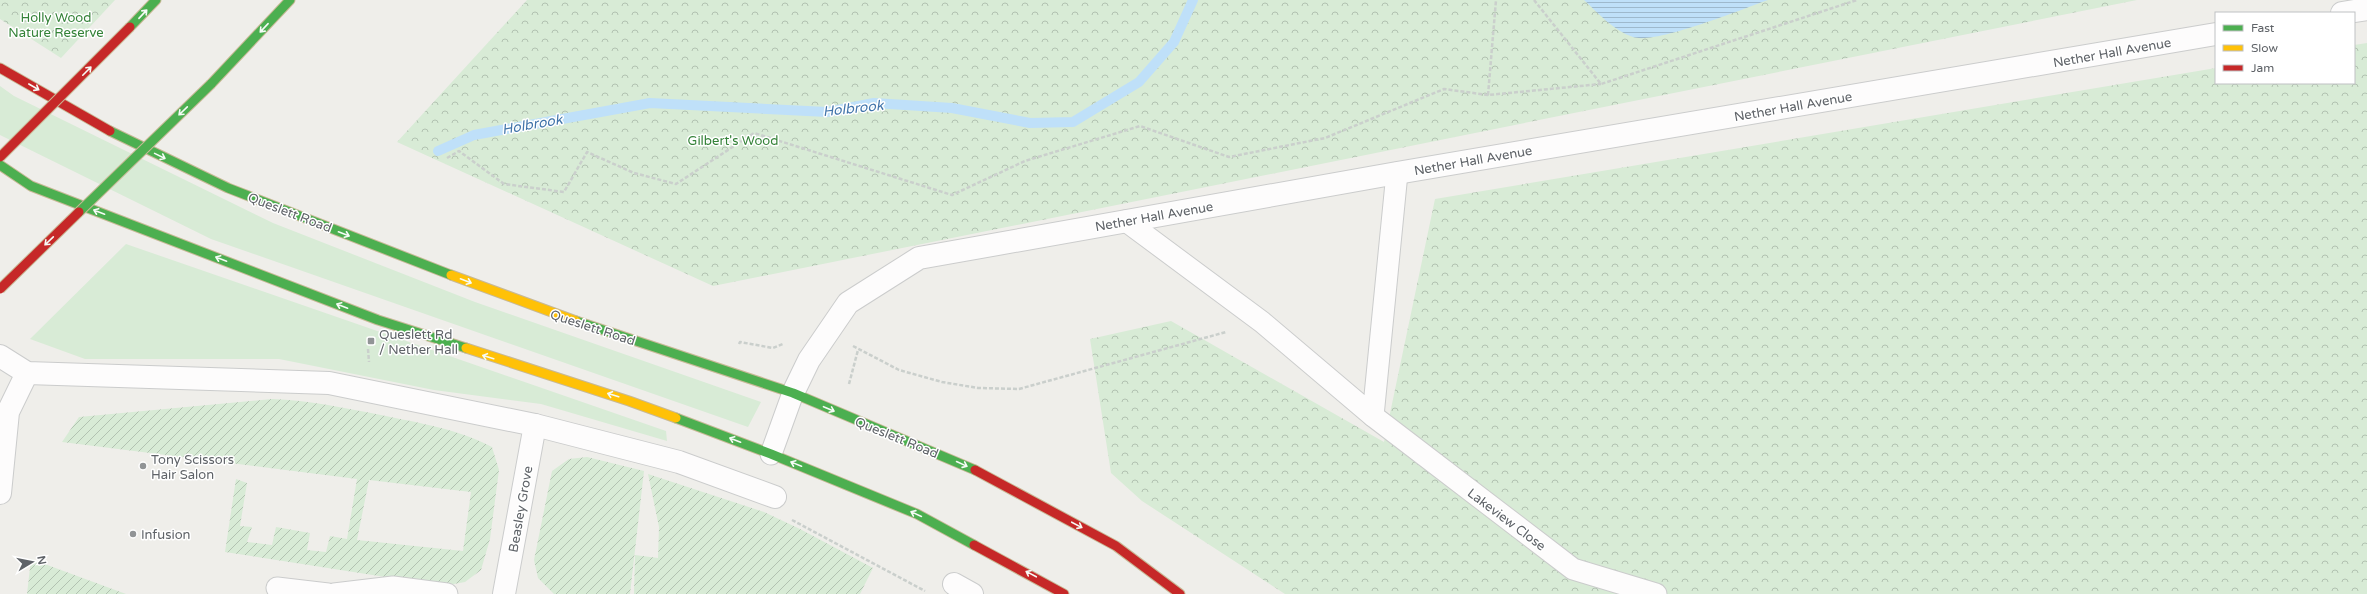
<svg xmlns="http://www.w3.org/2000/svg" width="2367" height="594" font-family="'Varela Round',sans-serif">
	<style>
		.green { fill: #d8ebd6 }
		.forest { fill: url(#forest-crowns) }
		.garden { fill: url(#garden-furrows); fill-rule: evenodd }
		.water { fill: url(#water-rules) }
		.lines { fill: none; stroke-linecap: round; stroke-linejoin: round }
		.stream { stroke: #bfe0f9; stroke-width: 10 }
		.lane-casing { stroke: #cbcccc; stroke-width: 23 }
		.street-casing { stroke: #cbcccc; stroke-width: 24 }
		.fast-casing { stroke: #c8b996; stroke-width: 11 }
		.slow-casing { stroke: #c8b996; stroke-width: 11 }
		.jam-casing { stroke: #c8b996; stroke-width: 11 }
		.path { stroke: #cacfcc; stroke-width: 2.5; stroke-dasharray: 4 2; stroke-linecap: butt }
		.lane { stroke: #fdfcfc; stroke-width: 21 }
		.street { stroke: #fdfcfc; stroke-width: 22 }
		.fast { stroke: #4caf50; stroke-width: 9 }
		.slow { stroke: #ffc107; stroke-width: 9 }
		.jam { stroke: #c62828; stroke-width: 9 }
		.fast-bridge-casing { stroke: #c8b996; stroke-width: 11; stroke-linecap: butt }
		.jam-bridge-casing { stroke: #c8b996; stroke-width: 11; stroke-linecap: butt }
		.fast-bridge { stroke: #4caf50; stroke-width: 9 }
		.jam-bridge { stroke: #c62828; stroke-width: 9 }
		.oneway { stroke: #f6fbf6 }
		.poi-dot { fill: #919496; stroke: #fff; stroke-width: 1.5 }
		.labels { text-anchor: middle; stroke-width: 3; stroke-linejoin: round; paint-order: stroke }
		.park-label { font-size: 13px; fill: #348238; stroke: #fff }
		.street-label { font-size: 13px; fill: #5f6368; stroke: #fff }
		.poi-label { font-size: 13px; fill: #5f6368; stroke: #fff; text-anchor: start }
		.water-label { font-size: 14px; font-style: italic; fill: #4174aa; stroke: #fff }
	</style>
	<defs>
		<pattern id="forest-crowns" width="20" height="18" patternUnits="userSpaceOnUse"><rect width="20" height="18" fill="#d8ebd6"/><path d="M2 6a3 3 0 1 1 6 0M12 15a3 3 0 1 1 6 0" fill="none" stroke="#b2c2b1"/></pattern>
		<pattern id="garden-furrows" width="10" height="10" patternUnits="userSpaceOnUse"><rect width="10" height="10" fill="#d8ebd6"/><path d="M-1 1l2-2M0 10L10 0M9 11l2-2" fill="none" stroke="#b2c2b1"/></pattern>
		<pattern id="water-rules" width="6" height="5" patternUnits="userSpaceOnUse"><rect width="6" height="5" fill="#bfe0f9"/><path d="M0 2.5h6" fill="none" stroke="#9eb9cd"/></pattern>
	</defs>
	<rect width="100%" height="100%" fill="#efeeea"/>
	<g class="green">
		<path d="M0 86 14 96 273 223 475 302 761 402 748 427 211 239 0 135Z"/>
		<path d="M126 244 666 431 667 441 541 404 434 390 279 359H85L30 339Z"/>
	</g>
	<g class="forest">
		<path d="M0 0H115L61 58 0 19Z"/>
		<path d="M527 0H2137L713 286 397 142Z"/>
		<path d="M2367 43V594H1285L1142 501 1111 473 1090 339 1171 321 1384 442 1435 199 2216 68V83H2354V45Z"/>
	</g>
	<g class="garden">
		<path d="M272 399C309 400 344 408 381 415 419 423 458 429 492 447L499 470 490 539 481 570 465 582 443 586 225 552 236 479 247 483 240 526 252 527 247 542 272 545 276 527 310 533 307 550 326 552 330 536 347 539 357 479 62 442 79 417ZM369 480 471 492 463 551 357 540Z"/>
		<path d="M587 457 644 471 630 594H554L538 578 534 560 552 471 569 459Z"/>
		<path d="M648 474 764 512 800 529 873 568 860 594H634L635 555 658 558 659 527Z"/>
		<path d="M31 559 126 594H27Z"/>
	</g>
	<path class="water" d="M1584 0H1768C1742 9 1655 45 1633 37 1614 31 1598 13 1584 0Z"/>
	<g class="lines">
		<path class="stream" d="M438 151 474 135 650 103 827 112 874 103 952 108 1030 123 1073 122 1139 82 1174 42 1193 0"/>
		<defs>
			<g id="lane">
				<path d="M1126 221 1262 322 1373 416 1397 173"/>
				<path d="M1373 416 1573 569 1656 594"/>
				<path d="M771 454 793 393"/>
				<path d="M277 588 328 594"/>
				<path d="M334 594 393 587 447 594"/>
			</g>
			<g id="street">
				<path d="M2342 13 2367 9"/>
				<path d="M0 356 27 373 329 383 535 425 679 462 775 497"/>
				<path d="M793 393 809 360 848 303 919 258 1397 173 2216 34"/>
				<path d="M0 493 8 412 27 373"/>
				<path d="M954 584 972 594"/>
				<path d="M504 594 535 425"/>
			</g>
			<g id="fast">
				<path d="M130 27 156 0"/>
				<path d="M211 84 290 0"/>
				<path d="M110 131 228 188 451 275"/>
				<path d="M0 165 31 186 378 320 466 348"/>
				<path d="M576 321 793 393 975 470"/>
				<path d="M676 418 771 454 917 514 974 545"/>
			</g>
			<g id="slow">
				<path d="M451 275 576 321"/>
				<path d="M466 348 629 401 676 418"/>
			</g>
			<g id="jam">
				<path d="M0 68 110 131"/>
				<path d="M975 470 1116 546 1180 594"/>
				<path d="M974 545 1064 594"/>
			</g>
		</defs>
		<use href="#lane" class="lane-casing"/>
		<use href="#street" class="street-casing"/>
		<use href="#fast" class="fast-casing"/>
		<use href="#slow" class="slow-casing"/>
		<use href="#jam" class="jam-casing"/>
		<g class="path">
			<path d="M1534 0 1601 84 1857 0"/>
			<path d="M1488 95 1496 0"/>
			<path d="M447 158 459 151 504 184 564 192 587 152 634 173 676 184 754 133 952 195 1025 161 1140 126 1229 157 1325 138 1444 89 1488 95 1601 84"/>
			<path d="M739 344 740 342 773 348 783 344"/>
			<path d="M853 346 899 370 942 382 978 388 1019 389 1226 332"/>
			<path d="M368 349 369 362"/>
			<path d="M849 384 858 350"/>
			<path d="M792 520 925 591"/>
		</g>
		<use href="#lane" class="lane"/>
		<use href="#street" class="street"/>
		<use href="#fast" class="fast"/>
		<use href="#slow" class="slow"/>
		<use href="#jam" class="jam"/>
		<defs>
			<path id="fast-bridge" d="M79 212 211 84"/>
			<g id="jam-bridge">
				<path d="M0 157 130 27"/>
				<path d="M0 289 79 212"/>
			</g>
		</defs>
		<use href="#fast-bridge" class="fast-bridge-casing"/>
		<use href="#jam-bridge" class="jam-bridge-casing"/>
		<use href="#fast-bridge" class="fast-bridge"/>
		<use href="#jam-bridge" class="jam-bridge"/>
	</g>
	<defs><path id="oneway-shaft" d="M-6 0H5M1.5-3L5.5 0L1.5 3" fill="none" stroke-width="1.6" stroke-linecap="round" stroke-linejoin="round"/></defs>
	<g class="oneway">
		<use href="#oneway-shaft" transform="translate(143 14) rotate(-47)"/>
		<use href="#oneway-shaft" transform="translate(264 28) rotate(133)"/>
		<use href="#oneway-shaft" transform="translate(87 71) rotate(-45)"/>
		<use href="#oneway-shaft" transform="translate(34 87) rotate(30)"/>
		<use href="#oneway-shaft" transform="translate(183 111) rotate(136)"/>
		<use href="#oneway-shaft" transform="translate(160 156) rotate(26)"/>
		<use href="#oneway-shaft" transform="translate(99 212) rotate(-159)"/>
		<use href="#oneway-shaft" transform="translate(344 234) rotate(21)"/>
		<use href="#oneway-shaft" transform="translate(49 241) rotate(136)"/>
		<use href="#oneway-shaft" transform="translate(221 259) rotate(-159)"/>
		<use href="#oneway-shaft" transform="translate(466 281) rotate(21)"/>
		<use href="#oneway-shaft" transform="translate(342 306) rotate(-159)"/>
		<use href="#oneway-shaft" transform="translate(488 357) rotate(-163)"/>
		<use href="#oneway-shaft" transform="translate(613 395) rotate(-163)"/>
		<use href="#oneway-shaft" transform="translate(829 409) rotate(23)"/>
		<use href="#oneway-shaft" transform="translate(735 440) rotate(-159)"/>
		<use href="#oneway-shaft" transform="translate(796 464) rotate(-158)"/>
		<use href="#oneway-shaft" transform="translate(962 464) rotate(25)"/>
		<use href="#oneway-shaft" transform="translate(916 514) rotate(-155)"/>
		<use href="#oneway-shaft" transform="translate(1077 525) rotate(28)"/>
		<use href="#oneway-shaft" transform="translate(1031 574) rotate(-152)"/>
	</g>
	<g class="poi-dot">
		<rect x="367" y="337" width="8" height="8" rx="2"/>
		<circle cx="143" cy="466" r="4"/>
		<circle cx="133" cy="534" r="4"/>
	</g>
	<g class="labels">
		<g class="park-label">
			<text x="56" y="22">Holly Wood<tspan x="56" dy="15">Nature Reserve</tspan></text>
			<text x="733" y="145">Gilbert's Wood</text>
		</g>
		<g class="street-label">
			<text transform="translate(2112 52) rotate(-10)" y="5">Nether Hall Avenue</text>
			<text transform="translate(1793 106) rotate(-10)" y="5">Nether Hall Avenue</text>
			<text transform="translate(1473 160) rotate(-10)" y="5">Nether Hall Avenue</text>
			<text transform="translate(290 212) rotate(21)" y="5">Queslett Road</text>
			<text transform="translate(1154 216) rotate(-10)" y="5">Nether Hall Avenue</text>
			<text transform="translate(593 327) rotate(18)" y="5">Queslett Road</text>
			<text transform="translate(897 437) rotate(22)" y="5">Queslett Road</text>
			<text transform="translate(520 509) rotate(-80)" y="5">Beasley Grove</text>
			<text transform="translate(1507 519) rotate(37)" y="5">Lakeview Close</text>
		</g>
		<g class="poi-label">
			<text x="379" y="339">Queslett Rd<tspan x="379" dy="15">/ Nether Hall</tspan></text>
			<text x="151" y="464">Tony Scissors<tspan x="151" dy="15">Hair Salon</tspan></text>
			<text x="141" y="539">Infusion</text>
		</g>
		<g class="water-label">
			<text transform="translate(853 108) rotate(-6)" y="5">Holbrook</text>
			<text transform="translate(532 124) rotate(-10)" y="5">Holbrook</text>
		</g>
	</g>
	<rect x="2215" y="12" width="140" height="72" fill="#ffffff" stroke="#bfc1c3"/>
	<rect x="2223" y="25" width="20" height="6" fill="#4caf50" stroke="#bfc1c3"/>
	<text x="2251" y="32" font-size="12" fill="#5f6368">Fast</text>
	<rect x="2223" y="45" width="20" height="6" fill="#ffc107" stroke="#bfc1c3"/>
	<text x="2251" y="52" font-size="12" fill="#5f6368">Slow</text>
	<rect x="2223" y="65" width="20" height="6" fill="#c62828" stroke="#bfc1c3"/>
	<text x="2251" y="72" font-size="12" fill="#5f6368">Jam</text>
	<g transform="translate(32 562) rotate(80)" stroke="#ffffff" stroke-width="3" paint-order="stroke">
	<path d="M0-3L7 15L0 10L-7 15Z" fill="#5f6368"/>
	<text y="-6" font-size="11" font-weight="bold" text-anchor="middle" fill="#5f6368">N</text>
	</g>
</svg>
